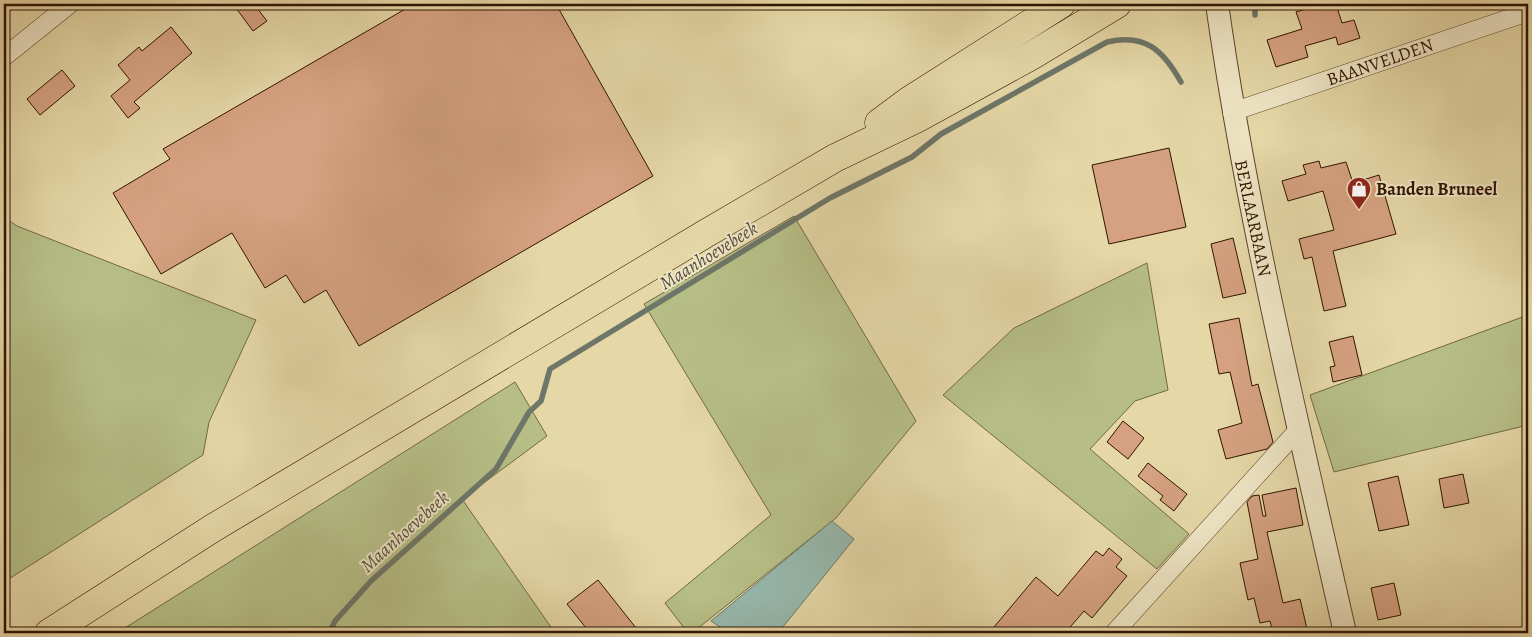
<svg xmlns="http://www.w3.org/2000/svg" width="1532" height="637" font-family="Alegreya,serif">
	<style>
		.green { fill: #b6be86; stroke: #736843 }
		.water { fill: #96b8ad; stroke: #6d7668 }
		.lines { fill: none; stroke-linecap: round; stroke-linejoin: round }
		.stream { stroke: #6d7668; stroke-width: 5.5 }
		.building { fill: #d5a180; stroke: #301300 }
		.minor-casing { stroke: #5d442a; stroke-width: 19 }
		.tertiary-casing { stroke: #5d442a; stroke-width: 24 }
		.primary-casing { stroke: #301300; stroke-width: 29 }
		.minor { stroke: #eee5c5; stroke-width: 18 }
		.tertiary { stroke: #eee5c5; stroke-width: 22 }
		.primary { stroke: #e5d7a6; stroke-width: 28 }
		.labels { text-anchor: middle; stroke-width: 4; stroke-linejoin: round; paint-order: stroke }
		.street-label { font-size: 18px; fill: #301300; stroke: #eee5c5 }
		.poi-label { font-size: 18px; font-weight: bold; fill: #301300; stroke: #eee5c5; text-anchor: start }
		.water-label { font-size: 19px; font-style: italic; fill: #544d3d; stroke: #eee5c5 }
	</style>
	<rect width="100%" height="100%" fill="#e5d7a6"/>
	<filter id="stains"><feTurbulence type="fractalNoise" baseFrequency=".004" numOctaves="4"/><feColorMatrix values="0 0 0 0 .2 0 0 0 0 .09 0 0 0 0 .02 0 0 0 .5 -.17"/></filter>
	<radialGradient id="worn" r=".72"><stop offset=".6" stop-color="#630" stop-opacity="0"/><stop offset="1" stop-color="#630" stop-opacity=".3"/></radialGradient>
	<g class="green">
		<path d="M794 216 916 421 836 518 692 633H688L665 603 771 515 644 304Z"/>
		<path d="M4 217 17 226 256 320 209 422 203 455 4 582Z"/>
		<path d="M1147 263 1168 390 1135 401 1090 449 1189 534 1157 569 943 395 1014 328Z"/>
		<path d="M1528 315V425L1334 472 1310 395Z"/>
		<path d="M515 382 547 436 462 499 555 633H117Z"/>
	</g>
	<path class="water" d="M832 521 854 539 778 633H729L711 621Z"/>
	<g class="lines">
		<g class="stream">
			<path d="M1255 4V15"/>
			<path d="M329 633 335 621 371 581 496 469 529 412 541 401 550 369 830 198 912 157 941 134 1107 42C1145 33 1163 50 1181 82"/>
		</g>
	</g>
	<g class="building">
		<path d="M233 4H254L267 21 253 31Z"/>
		<path d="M414 4H556L653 176 359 346 326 290 304 303 286 275 265 288 232 233 161 274 113 193 170 159 163 149Z"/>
		<path d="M1321 4H1336L1342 23 1354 20 1360 38 1338 45 1336 37 1305 46 1308 57 1276 67 1267 40 1302 29 1296 12Z"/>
		<path d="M171 27 192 53 134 102 140 108 128 118 111 96 130 80 118 65 139 47 142 51Z"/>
		<path d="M62 70 75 86 40 115 27 99Z"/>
		<path d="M1169 148 1186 227 1109 244 1092 165Z"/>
		<path d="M1319 161 1321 168 1346 162 1353 183 1379 175 1396 234 1333 251 1346 306 1324 311 1312 257 1304 259 1299 239 1334 230 1323 191 1288 201 1282 181 1306 174 1303 165Z"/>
		<path d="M1233 238 1246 293 1223 298 1211 244Z"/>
		<path d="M1239 318 1252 386 1258 384 1273 442 1267 449 1226 459 1218 430 1242 423 1230 372 1219 374 1209 324Z"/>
		<path d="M1353 336 1362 375 1333 382 1330 367 1335 366 1329 342Z"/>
		<path d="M1123 421 1144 438 1128 459 1107 442Z"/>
		<path d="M1148 463 1187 494 1174 511 1160 500 1163 496 1138 476Z"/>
		<path d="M1463 474 1469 503 1444 508 1439 479Z"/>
		<path d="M1398 476 1409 525 1379 531 1368 483Z"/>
		<path d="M1296 488 1303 525 1267 532 1283 603 1300 599 1308 633H1273L1270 621 1260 623 1254 598 1248 600 1240 563 1258 559 1247 502 1252 496 1259 495 1263 516H1266L1262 495Z"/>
		<path d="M1109 548 1122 559 1116 567 1127 576 1092 618 1084 611 1065 633H989L1036 577 1058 596 1096 551 1103 556Z"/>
		<path d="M598 580 640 633H590L567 604Z"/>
		<path d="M1394 583 1401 615 1378 620 1371 588Z"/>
	</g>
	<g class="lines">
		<defs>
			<g id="minor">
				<path d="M4 57 70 4"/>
				<path d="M1232 112 1528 12"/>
				<path d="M1114 633 1298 430"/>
			</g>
			<path id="tertiary" d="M1217 4C1247 216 1298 424 1345 633"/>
			<g id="primary">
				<path d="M879 123 910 100 1061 4"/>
				<path d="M49 633 213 528 705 234 835 158 916 119 1031 56 1117 4"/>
			</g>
		</defs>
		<use href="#minor" class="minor-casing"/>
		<use href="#tertiary" class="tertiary-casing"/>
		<use href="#primary" class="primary-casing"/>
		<use href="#minor" class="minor"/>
		<use href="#tertiary" class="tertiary"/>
		<use href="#primary" class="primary"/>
	</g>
	<defs>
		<symbol id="shop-pin" viewBox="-11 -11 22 30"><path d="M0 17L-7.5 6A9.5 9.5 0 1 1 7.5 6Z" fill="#8f2418" stroke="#eee5c5"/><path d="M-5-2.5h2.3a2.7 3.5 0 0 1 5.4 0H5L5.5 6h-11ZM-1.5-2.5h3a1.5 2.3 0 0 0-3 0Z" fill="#fff"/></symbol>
	</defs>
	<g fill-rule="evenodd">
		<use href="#shop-pin" x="1345" y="175" width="28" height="38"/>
	</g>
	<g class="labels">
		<g class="street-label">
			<text transform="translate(1380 62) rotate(-19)" y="6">BAANVELDEN</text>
			<text transform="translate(1253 218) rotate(78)" y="6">BERLAARBAAN</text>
		</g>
		<g class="poi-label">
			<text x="1376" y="195">Banden Bruneel</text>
		</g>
		<g class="water-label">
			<text transform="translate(708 255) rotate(-32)" y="7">Maanhoevebeek</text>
			<text transform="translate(404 531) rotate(-42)" y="7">Maanhoevebeek</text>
		</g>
	</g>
	<rect width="1532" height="637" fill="none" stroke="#e5d7a6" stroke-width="20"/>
	<rect x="5" y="5" width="1522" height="627" fill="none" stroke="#301300" stroke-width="2.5"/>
	<rect x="10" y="10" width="1512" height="617" fill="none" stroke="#301300"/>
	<rect width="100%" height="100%" filter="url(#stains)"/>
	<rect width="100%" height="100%" fill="url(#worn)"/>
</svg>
